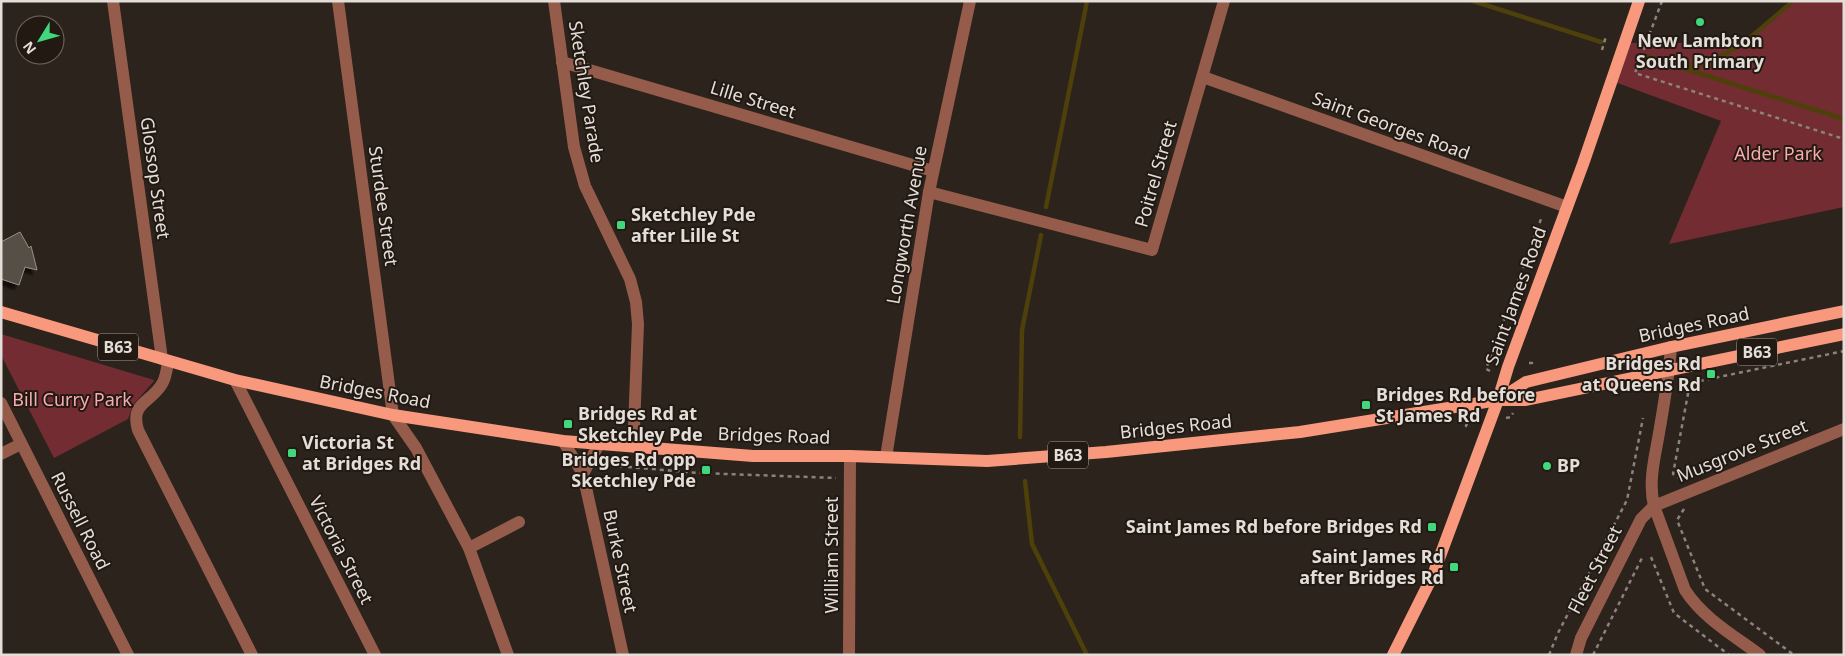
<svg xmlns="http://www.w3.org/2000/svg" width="1845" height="656" font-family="'Noto Sans',sans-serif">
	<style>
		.green { fill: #722c32 }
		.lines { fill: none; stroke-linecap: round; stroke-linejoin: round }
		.stream { stroke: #4e400a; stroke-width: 4.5 }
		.building { fill: #564f45; stroke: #989085; filter: url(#shadow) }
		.path { stroke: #8a827c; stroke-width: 2.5; stroke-dasharray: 4 4; stroke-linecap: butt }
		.minor { stroke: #955c4b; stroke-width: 12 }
		.major { stroke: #f8997d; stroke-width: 12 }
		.poi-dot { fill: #41d77c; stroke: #221913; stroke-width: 2 }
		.labels { text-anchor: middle; stroke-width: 4; stroke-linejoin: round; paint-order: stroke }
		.shield { fill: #221913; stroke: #aaa39e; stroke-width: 1 }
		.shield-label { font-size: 16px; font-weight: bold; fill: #e4ded9 }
		.poi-label { font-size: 18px; font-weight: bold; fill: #e4ded9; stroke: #221913; text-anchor: start }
		.street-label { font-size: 18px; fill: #e4ded9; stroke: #221913 }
		.park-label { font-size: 18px; fill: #f7acad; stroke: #221913 }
	</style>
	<defs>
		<filter id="shadow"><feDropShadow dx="-4.5" dy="4.5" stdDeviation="1" flood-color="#0009"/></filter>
	</defs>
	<rect width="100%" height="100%" fill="#2c231c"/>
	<g class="green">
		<path d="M1793 1H1844V207L1669 244 1721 121 1612 81 1624 43H1744Z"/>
		<path d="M1 334 154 380V381L133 405 128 419 54 458 1 355Z"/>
	</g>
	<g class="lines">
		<g class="stream">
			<path d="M1473 1 1601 42"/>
			<path d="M1646 56 1670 64 1706 65 1744 43 1793 1"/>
			<path d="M1670 64 1844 119"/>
			<path d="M1046 207 1087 1"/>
			<path d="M1020 437 1022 330 1041 235"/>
			<path d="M1025 481 1032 544 1087 655"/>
		</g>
	</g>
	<path class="building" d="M20 232 29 248 31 246 37 270 25 267 19 285 1 279V242Z"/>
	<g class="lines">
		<g class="path">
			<path d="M1662 1 1635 73 1844 139"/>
			<path d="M1602 50 1606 36"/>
			<path d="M1529 363H1532V367"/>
			<path d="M1490 371 1486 369 1541 219"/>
			<path d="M1685 383H1690"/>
			<path d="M1506 418 1511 417 1513 413"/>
			<path d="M1467 423 1466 426 1470 425"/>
			<path d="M604 465 699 473 836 478"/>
			<path d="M1706 468 1726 461"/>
			<path d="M1681 479 1673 474 1690 383 1844 351"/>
			<path d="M1684 509 1677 520 1705 589 1794 655"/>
			<path d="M1651 557 1674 613 1729 655"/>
			<path d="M1549 655 1558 633 1627 500 1643 418"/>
			<path d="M1593 655 1642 558"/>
		</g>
		<g class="minor">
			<path d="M113 1 162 359"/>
			<path d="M338 1 393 415 416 448 469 548 508 655"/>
			<path d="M554 1 574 147 585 186 630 279 636 302 638 324 634 428 635 447"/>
			<path d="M562 62 933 171"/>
			<path d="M1203 77 1567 207"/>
			<path d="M929 192 1152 250 1224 1"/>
			<path d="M1671 347C1669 376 1664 404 1659 433 1655 457 1648 481 1654 506L1685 590C1703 618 1733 635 1760 655"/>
			<path d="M168 361C167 369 166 378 162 384 150 404 130 402 138 430L252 655"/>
			<path d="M235 380 375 655"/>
			<path d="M1 403 128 655"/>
			<path d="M563 441 583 474 623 655"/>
			<path d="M1 454 21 444"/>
			<path d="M886 457 929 192 970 1"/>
			<path d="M583 474 599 444"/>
			<path d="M469 548 519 522"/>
			<path d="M849 655 850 456"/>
			<path d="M1576 655 1581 638 1641 519 1654 506 1844 429"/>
		</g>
		<g class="major">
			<path d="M1 312 235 380 393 415 563 441 753 456H850L987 461 1106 452 1300 432 1498 400H1526L1844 334"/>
			<path d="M1498 400 1526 382 1671 347 1844 311"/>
			<path d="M1393 655 1433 575 1498 400 1508 367 1583 164 1639 1"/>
		</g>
	</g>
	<g class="poi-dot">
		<circle cx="1700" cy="22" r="5"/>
		<rect x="616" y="220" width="10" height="10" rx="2.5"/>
		<rect x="1706" y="369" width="10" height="10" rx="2.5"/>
		<rect x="1361" y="400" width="10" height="10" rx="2.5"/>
		<rect x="563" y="419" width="10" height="10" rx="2.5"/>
		<rect x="287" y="448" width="10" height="10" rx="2.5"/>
		<circle cx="1547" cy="466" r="5"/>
		<rect x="701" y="465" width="10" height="10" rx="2.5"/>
		<rect x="1427" y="522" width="10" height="10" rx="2.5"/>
		<rect x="1449" y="562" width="10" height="10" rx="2.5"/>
	</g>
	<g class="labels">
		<g class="shield">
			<rect x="98" y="333.5" width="40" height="27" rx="4"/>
			<rect x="1737" y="338.5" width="40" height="27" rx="4"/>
			<rect x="1048" y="441.5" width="40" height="27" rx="4"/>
		</g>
		<g class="shield-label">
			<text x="118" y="353">B63</text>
			<text x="1757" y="358">B63</text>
			<text x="1068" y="461">B63</text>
		</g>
		<g class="poi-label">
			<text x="1700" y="47" text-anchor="middle">New Lambton<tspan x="1700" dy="21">South Primary</tspan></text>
			<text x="631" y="221">Sketchley Pde<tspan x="631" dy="21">after Lille St</tspan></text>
			<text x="1701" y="370" text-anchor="end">Bridges Rd<tspan x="1701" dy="21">at Queens Rd</tspan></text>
			<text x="1376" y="401">Bridges Rd before<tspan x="1376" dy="21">St James Rd</tspan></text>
			<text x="578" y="420">Bridges Rd at<tspan x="578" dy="21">Sketchley Pde</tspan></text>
			<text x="302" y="449">Victoria St<tspan x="302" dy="21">at Bridges Rd</tspan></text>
			<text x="696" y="466" text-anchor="end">Bridges Rd opp<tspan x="696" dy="21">Sketchley Pde</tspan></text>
			<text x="1557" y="472">BP</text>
			<text x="1422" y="533" text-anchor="end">Saint James Rd before Bridges Rd</text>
			<text x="1444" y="563" text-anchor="end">Saint James Rd<tspan x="1444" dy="21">after Bridges Rd</tspan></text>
		</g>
		<g class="street-label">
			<text transform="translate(586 92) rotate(81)" y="6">Sketchley Parade</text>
			<text transform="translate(753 100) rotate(17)" y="6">Lille Street</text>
			<text transform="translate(1391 126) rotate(20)" y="6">Saint Georges Road</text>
			<text transform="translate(1156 174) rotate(-74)" y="6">Poitrel Street</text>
			<text transform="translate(155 178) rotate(82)" y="6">Glossop Street</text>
			<text transform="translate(383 206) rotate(82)" y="6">Sturdee Street</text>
			<text transform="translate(907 225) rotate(-80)" y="6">Longworth Avenue</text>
			<text transform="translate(1516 296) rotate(-70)" y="6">Saint James Road</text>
			<text transform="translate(1694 325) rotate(-12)" y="6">Bridges Road</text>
			<text transform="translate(375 392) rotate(11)" y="6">Bridges Road</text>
			<text transform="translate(1176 427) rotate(-6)" y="6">Bridges Road</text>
			<text transform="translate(774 436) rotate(2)" y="6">Bridges Road</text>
			<text transform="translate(1742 451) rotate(-22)" y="6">Musgrove Street</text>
			<text transform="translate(80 521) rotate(63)" y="6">Russell Road</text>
			<text transform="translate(341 550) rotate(63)" y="6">Victoria Street</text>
			<text transform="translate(832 555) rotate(-90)" y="6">William Street</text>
			<text transform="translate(620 561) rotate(78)" y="6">Burke Street</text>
			<text transform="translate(1595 570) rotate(-63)" y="6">Fleet Street</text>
		</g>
		<g class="park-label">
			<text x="1778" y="160">Alder Park</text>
			<text x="72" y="406">Bill Curry Park</text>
		</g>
	</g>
	<rect width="1845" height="656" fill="none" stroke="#e4ded9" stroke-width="5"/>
	<g transform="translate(40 40) rotate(233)"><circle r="24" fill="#221913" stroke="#706862"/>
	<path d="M0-4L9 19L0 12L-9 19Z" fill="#41d77c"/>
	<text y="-8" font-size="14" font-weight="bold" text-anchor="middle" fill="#e4ded9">N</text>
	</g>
</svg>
